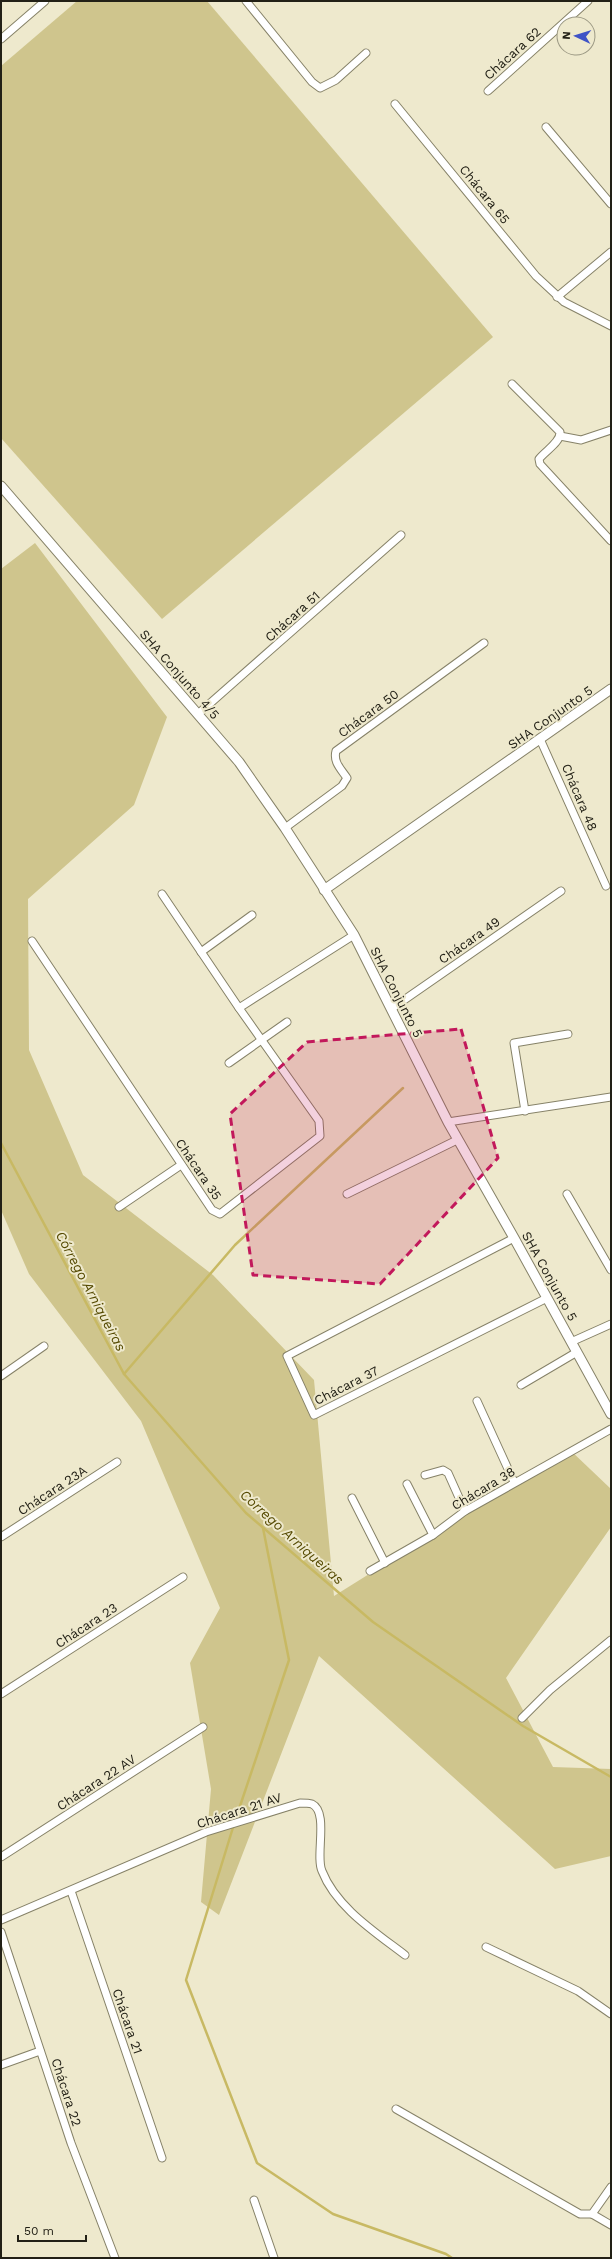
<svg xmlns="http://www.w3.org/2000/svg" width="612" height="2259" font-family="'Work Sans',sans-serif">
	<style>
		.green { fill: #cfc58d }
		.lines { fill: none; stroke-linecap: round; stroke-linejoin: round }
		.stream { stroke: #c8b963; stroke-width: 2.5 }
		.minor-casing { stroke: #868268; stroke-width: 9 }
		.tertiary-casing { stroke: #868268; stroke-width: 11 }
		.minor { stroke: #fff; stroke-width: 7 }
		.tertiary { stroke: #fff; stroke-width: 9 }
		.marked { fill: #c2185b; fill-opacity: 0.2; stroke: #c2185b; stroke-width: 3; stroke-dasharray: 8 5; stroke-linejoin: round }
		.labels { text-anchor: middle; stroke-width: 4; stroke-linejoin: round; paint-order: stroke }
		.street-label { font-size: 13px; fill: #222016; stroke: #eee9cd }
		.water-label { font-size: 14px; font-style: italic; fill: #554a02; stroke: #eee9cd }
	</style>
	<rect width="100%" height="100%" fill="#eee9cd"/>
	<g class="green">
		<path d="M77 1H207L493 337 162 619 1 438V66Z"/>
		<path d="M35 543 167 717 134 805 28 899 29 1050 83 1175 213 1275 314 1380 334 1596 569 1449 611 1489V1527L506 1678 553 1767 611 1769V1856L555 1869 319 1656 219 1915 201 1902 211 1789 190 1663 220 1608 141 1421 29 1274 1 1210V569Z"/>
	</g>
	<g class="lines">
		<g class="stream">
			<path d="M1 1143 124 1374 246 1513 373 1622 523 1726 611 1777"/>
			<path d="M124 1374 235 1245 403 1088"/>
			<path d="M263 1528 289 1660 235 1821 186 1980 257 2163 333 2214 446 2254 452 2258"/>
		</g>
		<defs>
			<g id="minor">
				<path d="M246 1 312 82 320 88 336 80 366 53"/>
				<path d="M1 39 45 1"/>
				<path d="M488 91 588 1"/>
				<path d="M395 104 536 276 564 302 611 326"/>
				<path d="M546 127 611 204"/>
				<path d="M557 297 611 252"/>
				<path d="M512 384 560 432C561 442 545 451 539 459L540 464 611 541"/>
				<path d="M560 436 581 440 611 430"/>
				<path d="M198 714 401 535"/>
				<path d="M540 739 606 886"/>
				<path d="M285 828 342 786 347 778C341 769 333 762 336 751L484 643"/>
				<path d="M162 894 239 1008"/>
				<path d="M32 941 212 1210 220 1214 320 1136 319 1121 239 1008 354 935"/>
				<path d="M201 952 252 915"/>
				<path d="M391 1009 561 891"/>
				<path d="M229 1063 287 1022"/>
				<path d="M525 1111 514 1043 568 1034"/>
				<path d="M448 1122 611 1097"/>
				<path d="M347 1194 457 1140"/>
				<path d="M567 1194 611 1270"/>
				<path d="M119 1207 181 1165"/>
				<path d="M514 1238 287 1356 314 1415 547 1298"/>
				<path d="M571 1342 611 1324"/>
				<path d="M1 1376 44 1346"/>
				<path d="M521 1385 577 1352"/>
				<path d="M477 1401 514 1482"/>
				<path d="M425 1475 443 1470 448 1473 465 1511"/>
				<path d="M407 1484 433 1535"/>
				<path d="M352 1498 385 1563"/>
				<path d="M1 1537 117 1462"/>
				<path d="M370 1571 433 1535 465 1511 611 1429"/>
				<path d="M1 1694 183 1577"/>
				<path d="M522 1718 550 1690 611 1640"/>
				<path d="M1 1857 203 1727"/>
				<path d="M71 1891 162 2158"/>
				<path d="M1 1920 206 1832 300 1803C303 1803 309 1803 312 1804 329 1812 315 1856 322 1871 336 1907 375 1932 405 1955"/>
				<path d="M1 1932 71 2143 115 2258"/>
				<path d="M486 1947 578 1991 611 2014"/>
				<path d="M1 2065 40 2051"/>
				<path d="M396 2109 580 2214H592L611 2187"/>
				<path d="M254 2200 274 2258"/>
				<path d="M592 2214 611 2225"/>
			</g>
			<g id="tertiary">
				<path d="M1 486 239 762 285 828 354 935 448 1122 514 1238 611 1414"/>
				<path d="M324 890 611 689"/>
			</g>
		</defs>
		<use href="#minor" class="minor-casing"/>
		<use href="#tertiary" class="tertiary-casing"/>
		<use href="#minor" class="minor"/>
		<use href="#tertiary" class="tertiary"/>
	</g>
	<path class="marked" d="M461 1029 498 1158 380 1284 253 1275 230 1114 307 1042Z"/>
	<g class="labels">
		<g class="street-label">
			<text transform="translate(512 53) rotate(-42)" y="5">Chácara 62</text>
			<text transform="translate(485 194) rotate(51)" y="5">Chácara 65</text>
			<text transform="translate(292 616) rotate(-42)" y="5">Chácara 51</text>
			<text transform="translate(180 674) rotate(49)" y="5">SHA Conjunto 4/5</text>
			<text transform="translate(368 713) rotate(-36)" y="5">Chácara 50</text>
			<text transform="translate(550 717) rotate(-35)" y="5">SHA Conjunto 5</text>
			<text transform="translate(580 797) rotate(67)" y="5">Chácara 48</text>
			<text transform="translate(469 940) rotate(-35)" y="5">Chácara 49</text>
			<text transform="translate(397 992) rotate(63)" y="5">SHA Conjunto 5</text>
			<text transform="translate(199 1169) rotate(56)" y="5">Chácara 35</text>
			<text transform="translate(550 1276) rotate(61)" y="5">SHA Conjunto 5</text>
			<text transform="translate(346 1385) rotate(-27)" y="5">Chácara 37</text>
			<text transform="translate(483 1488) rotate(-31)" y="5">Chácara 38</text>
			<text transform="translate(52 1490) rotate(-33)" y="5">Chácara 23A</text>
			<text transform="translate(86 1625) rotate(-33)" y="5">Chácara 23</text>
			<text transform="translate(96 1782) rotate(-33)" y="5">Chácara 22 AV</text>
			<text transform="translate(239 1810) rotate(-18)" y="5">Chácara 21 AV</text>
			<text transform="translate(128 2021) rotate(71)" y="5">Chácara 21</text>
			<text transform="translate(67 2092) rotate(72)" y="5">Chácara 22</text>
		</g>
		<g class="water-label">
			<text transform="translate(91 1291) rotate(62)" y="5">Córrego Arniqueiras</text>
			<text transform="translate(292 1537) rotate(42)" y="5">Córrego Arniqueiras</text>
		</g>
	</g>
	<rect width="612" height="2259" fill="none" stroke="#222016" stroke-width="4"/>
	<g transform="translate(576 36) rotate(274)"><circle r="19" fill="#eee9cd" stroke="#9c9984"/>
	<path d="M0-3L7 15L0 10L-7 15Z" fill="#3f53c6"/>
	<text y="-6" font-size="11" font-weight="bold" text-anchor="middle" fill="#222016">N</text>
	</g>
	<path d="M18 2235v6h68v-6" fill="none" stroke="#222016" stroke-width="2"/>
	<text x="24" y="2235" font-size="12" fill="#222016" stroke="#eee9cd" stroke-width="3" paint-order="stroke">50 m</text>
</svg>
